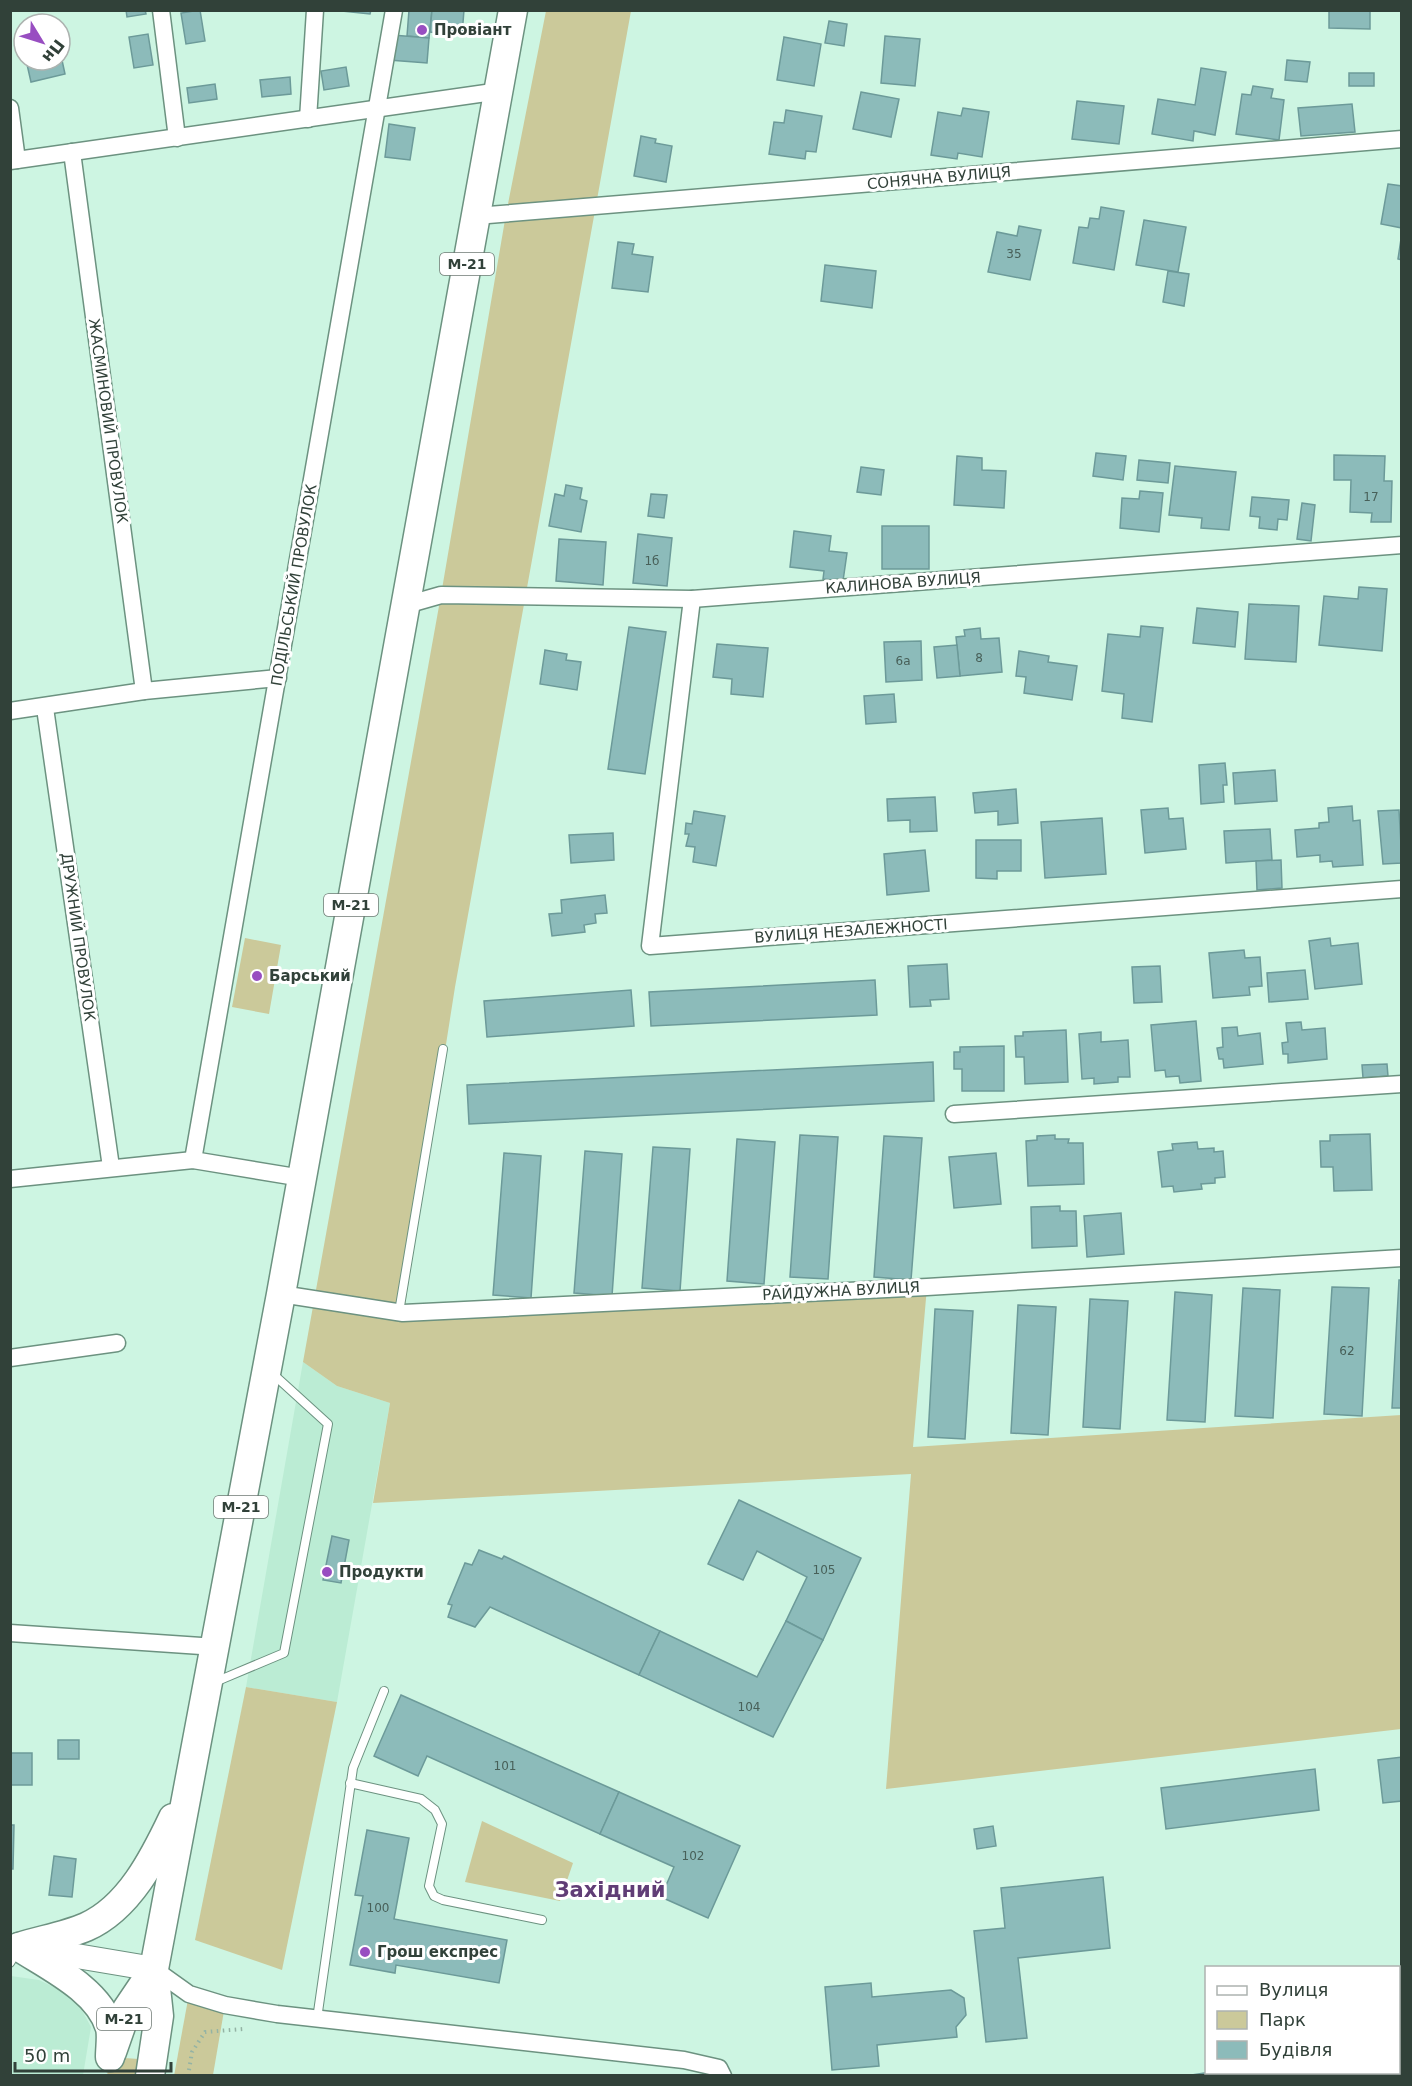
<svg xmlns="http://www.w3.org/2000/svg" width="1412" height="2086" font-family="'DejaVu Sans',sans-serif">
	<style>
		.built { fill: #bbecd4 }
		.green { fill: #cbc99a }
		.building { fill: #8cbbba; stroke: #6c9a99; stroke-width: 1.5 }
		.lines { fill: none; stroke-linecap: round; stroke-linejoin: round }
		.service-casing { stroke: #6c9280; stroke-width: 10 }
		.minor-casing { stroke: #6c9280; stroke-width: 19 }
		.secondary-casing { stroke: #6c9280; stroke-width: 26 }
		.trunk-casing { stroke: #6c9280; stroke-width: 31 }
		.path { stroke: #94b3a4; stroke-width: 4; stroke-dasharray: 1.5 4.5; stroke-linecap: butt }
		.service { stroke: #fff; stroke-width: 8 }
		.minor { stroke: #fff; stroke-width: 16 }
		.secondary { stroke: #fff; stroke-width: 24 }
		.trunk { stroke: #fff; stroke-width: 28 }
		.poi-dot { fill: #984ec1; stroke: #fff; stroke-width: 2 }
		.labels { text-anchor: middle; stroke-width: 6; stroke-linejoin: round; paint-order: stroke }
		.number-label { font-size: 12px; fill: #486059 }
		.shield { fill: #fff; stroke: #6f7a74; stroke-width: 1.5 }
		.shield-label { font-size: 14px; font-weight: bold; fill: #314139 }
		.poi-label { font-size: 15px; font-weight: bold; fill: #314139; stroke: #fff; text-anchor: start }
		.street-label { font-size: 15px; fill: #314139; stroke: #fff }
		.district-label { font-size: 21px; font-weight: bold; fill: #603d76; stroke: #fff }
	</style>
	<rect width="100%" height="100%" fill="#cdf5e2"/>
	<g class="built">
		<path d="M303 1362 337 1386 390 1403 337 1702 246 1687Z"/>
		<path d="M11 1976 39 1980 64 1992 79 2005 91 2027 83 2075 11 2076Z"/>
	</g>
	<g class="green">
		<path d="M546 11H631L455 987 404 1312 927 1287 913 1447 1401 1415V1729L886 1789 911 1474 373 1503 390 1403 337 1386 303 1362 441 595 506 214Z"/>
		<path d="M245 938 281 945 269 1014 232 1007Z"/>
		<path d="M246 1687 337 1702 282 1970 195 1940Z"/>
		<path d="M482 1821 573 1863 560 1901 465 1882Z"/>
		<path d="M189 1994 225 2005 213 2075 174 2076Z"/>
		<path d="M110 2057 153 2060 150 2075 107 2076Z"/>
	</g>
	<g class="building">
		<path d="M126 10H145L146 14 127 17Z"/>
		<path d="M200 10 205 41 186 44 181 13Z"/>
		<path d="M332 10H371L370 14Z"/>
		<path d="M409 10H432L429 38 407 36Z"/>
		<path d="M432 10H464L462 35 430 32Z"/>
		<path d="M1329 10H1370V29L1329 28Z"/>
		<path d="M829 21 847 24 844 46 825 43Z"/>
		<path d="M148 34 153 65 134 68 129 37Z"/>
		<path d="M392 35 429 38 427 63 389 60Z"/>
		<path d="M885 36 920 39 915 86 881 83Z"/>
		<path d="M784 37 821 44 814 86 777 80Z"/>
		<path d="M60 51 65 74 31 82 26 60H60Z"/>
		<path d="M1287 60 1310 62 1307 82 1285 80Z"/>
		<path d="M346 67 349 86 324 90 321 71Z"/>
		<path d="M1201 68 1226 72 1215 135 1194 131 1193 141 1152 134 1158 99 1195 105Z"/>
		<rect x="1349" y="73" width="25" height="13"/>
		<path d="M290 77 291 94 262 97 260 80Z"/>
		<path d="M215 84 217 99 189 103 187 88Z"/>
		<path d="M1253 86 1273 89 1271 98 1284 100 1279 140 1236 134 1242 94 1251 95Z"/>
		<path d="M861 92 899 99 891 137 853 129Z"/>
		<path d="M1077 101 1124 106 1119 144 1072 139Z"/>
		<path d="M1352 104 1355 132 1301 136 1298 108Z"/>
		<path d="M963 108 989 112 982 157 958 153 957 159 931 155 938 112 961 116Z"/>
		<path d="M786 110 822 116 816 152 806 151 805 159 769 154 774 122 784 123Z"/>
		<path d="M389 124 415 128 410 160 385 157Z"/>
		<path d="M641 136 656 139 655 143 672 146 666 182 634 176Z"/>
		<path d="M1388 184 1402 186V228L1381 224Z"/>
		<path d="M1101 207 1124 211 1114 270 1073 263 1079 227 1088 228 1090 218 1099 219Z"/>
		<path d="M1144 220 1186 227 1178 272 1136 265Z"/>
		<path d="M1019 226 1041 230 1030 280 988 272 997 232 1017 236Z"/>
		<path d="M1401 239H1402V260L1398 259Z"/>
		<path d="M618 242 634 244 632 254 653 257 648 292 612 288Z"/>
		<path d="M825 265 876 271 872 308 821 301Z"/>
		<path d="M1168 271 1189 274 1184 306 1163 302Z"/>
		<path d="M1096 453 1126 456 1123 480 1093 476Z"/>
		<path d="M1334 455 1385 456 1384 481H1392L1391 522H1371L1372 513 1350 512 1351 480H1334Z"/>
		<path d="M957 456 982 458V470L1006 471 1004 508 954 505Z"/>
		<path d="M1139 460 1170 463 1168 483 1137 480Z"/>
		<path d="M1175 466 1236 472 1229 530 1201 528 1202 518 1169 515Z"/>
		<path d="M861 467 884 470 881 495 857 492Z"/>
		<path d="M566 485 582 488 580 499 587 501 581 532 549 526 555 494 564 496Z"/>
		<path d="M1140 491 1163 493 1159 532 1120 528 1122 498 1139 499Z"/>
		<path d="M651 494 667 495 664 518 648 516Z"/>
		<path d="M1252 497 1289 500 1287 520 1278 519 1277 530 1259 528 1260 517 1250 516Z"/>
		<path d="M1302 503 1315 505 1311 541 1297 539Z"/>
		<rect x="882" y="526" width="47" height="43"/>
		<path d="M794 531 831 536 829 551 847 553 843 581 823 579 824 571 790 567Z"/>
		<path d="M638 534 672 538 667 586 633 583Z"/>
		<path d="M559 539 606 542 603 585 556 581Z"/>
		<path d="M1359 587 1387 589 1382 651 1319 645 1324 596 1358 599Z"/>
		<path d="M1249 604 1299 606 1296 662 1245 659Z"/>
		<path d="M1197 608 1238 612 1235 647 1193 643Z"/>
		<path d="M1141 626 1163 628 1152 722 1122 718 1124 694 1102 691 1108 634 1140 637Z"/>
		<path d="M629 627 666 632 645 774 608 769Z"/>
		<path d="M980 628 981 639 999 638 1002 672 960 676 956 637 965 636 964 630Z"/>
		<path d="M921 641 922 680 886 682 884 642Z"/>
		<path d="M717 644 768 648 763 697 731 694 732 679 713 677Z"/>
		<path d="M957 645 960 676 937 678 934 647Z"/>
		<path d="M545 650 567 654 566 660 581 662 577 690 540 684Z"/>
		<path d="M1019 651 1049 656 1048 662 1077 666 1072 700 1024 693 1026 677 1016 676Z"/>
		<path d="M894 694 896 722 866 724 864 696Z"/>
		<path d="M1225 763 1227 785H1223L1224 802 1201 804 1199 765Z"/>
		<path d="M1275 770 1277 801 1235 804 1233 773Z"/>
		<path d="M1016 789 1018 823 998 825V811L975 813 973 793Z"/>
		<path d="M935 797 937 831 910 832V820L888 821 887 799Z"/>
		<path d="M1352 806 1353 821 1360 820 1363 865 1333 867 1332 861 1320 862V855L1297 857 1295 830 1319 828V823L1329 822 1328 808Z"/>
		<path d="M1168 808 1169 819 1183 818 1186 849 1145 853 1141 810Z"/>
		<path d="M1399 810 1402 863 1383 864 1378 811Z"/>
		<path d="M694 811 725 816 716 866 693 862 695 847 686 846 689 834H685L686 823 692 824Z"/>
		<path d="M1102 818 1106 874 1045 878 1041 822Z"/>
		<path d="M1270 829 1272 860 1226 863 1224 831Z"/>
		<path d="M613 833 614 860 571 863 569 835Z"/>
		<path d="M976 840H1021V871H997V879L976 878Z"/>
		<path d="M925 850 929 891 887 895 884 854Z"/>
		<path d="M1281 860 1282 888 1257 890 1256 861Z"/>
		<path d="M605 895 607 913 595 914 596 923 584 925 585 932 552 936 549 914 562 913 561 900Z"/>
		<path d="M1330 938 1331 946 1358 943 1362 984 1315 989 1309 941Z"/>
		<path d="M1244 950 1245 958 1260 957 1262 986 1249 987 1250 995 1213 998 1209 953Z"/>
		<path d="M947 964 949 999 930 1000 931 1006 910 1007 908 966Z"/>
		<path d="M1160 966 1162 1002 1134 1003 1132 967Z"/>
		<path d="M1305 970 1308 999 1269 1002 1267 973Z"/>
		<path d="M875 980 877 1015 651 1026 649 992Z"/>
		<path d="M631 990 634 1026 487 1037 484 1001Z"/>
		<path d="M1196 1021 1201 1081 1180 1083 1179 1076 1166 1077 1165 1070 1155 1071 1151 1025Z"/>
		<path d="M1301 1022 1302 1030 1325 1028 1327 1059 1288 1063V1054H1283L1282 1043 1288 1042 1286 1023Z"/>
		<path d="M1237 1027 1238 1036 1260 1033 1263 1064 1224 1068 1223 1059H1219L1217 1048 1223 1047 1222 1028Z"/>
		<path d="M1066 1030 1068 1082 1025 1084 1024 1057H1016L1015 1036H1023V1032Z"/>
		<path d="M1101 1032V1042L1128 1040 1130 1077H1118V1082L1094 1084V1078L1082 1079 1079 1034Z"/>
		<path d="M1004 1046V1091H962V1069H954V1052H960V1047Z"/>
		<path d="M933 1062 934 1101 469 1124 467 1085Z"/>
		<path d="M1387 1064 1388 1076 1363 1078 1362 1065Z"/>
		<path d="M1370 1134 1372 1190 1334 1191 1333 1167H1321L1320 1141H1330V1135Z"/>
		<path d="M800 1135 838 1137 828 1279 790 1277Z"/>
		<path d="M1055 1135V1139H1069L1068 1143H1083L1084 1184 1028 1186 1026 1141 1037 1140V1136Z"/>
		<path d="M884 1136 922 1138 911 1280 874 1277Z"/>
		<path d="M737 1139 775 1142 764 1284 727 1281Z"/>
		<path d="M1197 1142 1198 1149 1214 1148V1152L1223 1151 1225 1177 1215 1178V1183L1201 1184 1202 1189 1174 1192 1173 1186 1162 1187 1158 1152 1173 1150 1172 1144Z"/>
		<path d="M653 1147 690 1149 680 1291 642 1288Z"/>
		<path d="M585 1151 622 1154 612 1296 574 1293Z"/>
		<path d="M504 1153 541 1156 531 1298 493 1295Z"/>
		<path d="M996 1153 1001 1204 954 1208 949 1157Z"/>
		<path d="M1060 1206V1211H1076L1077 1246 1032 1248 1031 1207Z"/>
		<path d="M1121 1213 1124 1254 1087 1257 1084 1216Z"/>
		<path d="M1399 1280H1402V1408H1392Z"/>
		<path d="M1332 1287 1369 1288 1362 1416 1324 1414Z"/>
		<path d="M1243 1288 1280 1290 1273 1418 1235 1416Z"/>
		<path d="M1175 1292 1212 1295 1205 1422 1167 1420Z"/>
		<path d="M1090 1299 1128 1301 1120 1429 1083 1427Z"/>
		<path d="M1018 1305 1056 1307 1048 1435 1011 1433Z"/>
		<path d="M935 1309 973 1311 965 1439 928 1437Z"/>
		<path d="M739 1500 861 1558 823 1640 786 1621 807 1577 757 1551 743 1580 708 1564Z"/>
		<path d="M332 1536 349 1540 341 1583 323 1580Z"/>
		<path d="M479 1550 502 1559 504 1556 660 1631 639 1675 490 1607 475 1627 448 1617 452 1605 448 1604 465 1563 472 1565Z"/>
		<path d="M786 1621 823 1640 773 1737 639 1675 660 1631 757 1677Z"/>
		<path d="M401 1695 619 1792 600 1834 427 1756 418 1776 374 1756Z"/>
		<rect x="58" y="1740" width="21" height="19"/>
		<rect x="10" y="1753" width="22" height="32"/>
		<path d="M1402 1757V1801L1383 1803 1378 1760Z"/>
		<path d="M1315 1769 1319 1810 1166 1829 1161 1788Z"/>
		<path d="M619 1792 740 1846 708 1918 661 1897 674 1867 600 1834Z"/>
		<path d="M10 1825H14L13 1869H10Z"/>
		<path d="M993 1826 996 1846 977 1849 974 1829Z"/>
		<path d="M367 1830 409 1838 394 1919 507 1940 499 1983 396 1965 395 1973 350 1965 363 1896 355 1895Z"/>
		<path d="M54 1856 76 1859 72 1897 49 1895Z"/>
		<path d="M1103 1877 1110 1948 1018 1958 1027 2038 986 2042 974 1931 1005 1928 1001 1888Z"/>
		<path d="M871 1983 872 1997 951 1990 964 1998 966 2015 956 2027 957 2037 877 2045 879 2066 832 2070 825 1987Z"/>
		<path d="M1402 2046V2076H1400L1398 2047Z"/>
		<path d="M1211 2072H1342L1343 2076H1185Z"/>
	</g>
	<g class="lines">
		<defs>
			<g id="service">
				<path d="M399 1312 443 1049"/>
				<path d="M215 1682 284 1653 328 1424 273 1374"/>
				<path d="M350 1783 421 1799 435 1810 442 1824 429 1886 434 1896 443 1900 542 1920"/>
				<path d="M10 1963 18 1950"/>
				<path d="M317 2019 353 1768 384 1691"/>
			</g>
			<g id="minor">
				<path d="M161 10 177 138"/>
				<path d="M10 108 17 160"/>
				<path d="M308 119 315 10"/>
				<path d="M72 152 144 691"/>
				<path d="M10 161 500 91"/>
				<path d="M476 216 1402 139"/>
				<path d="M692 599 650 946 1402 889"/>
				<path d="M406 605 441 595 692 599 1402 545"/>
				<path d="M45 708 111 1167"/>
				<path d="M10 711 144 691 278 678"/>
				<path d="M954 1114 1402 1084"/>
				<path d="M193 1160 394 10"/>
				<path d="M10 1179 193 1160 302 1178"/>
				<path d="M281 1294 403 1313 927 1287 1402 1258"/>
				<path d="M10 1358 117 1343"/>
				<path d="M10 1633 216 1647"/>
				<path d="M154 1969 189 1994 225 2005 277 2014 684 2060 719 2068 723 2076"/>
			</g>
			<path id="secondary" d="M23 1947 154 1969"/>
			<g id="trunk">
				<path d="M19 1947C41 1940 65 1936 86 1927 129 1908 154 1858 173 1818"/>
				<path d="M19 1947C50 1967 99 1990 110 2028 112 2036 110 2048 110 2057"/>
				<path d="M112 2052 127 2009 154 1969"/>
				<path d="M150 2076 159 2016 154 1969 281 1294 513 10"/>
			</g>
		</defs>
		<use href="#service" class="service-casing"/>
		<use href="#minor" class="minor-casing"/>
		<use href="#secondary" class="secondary-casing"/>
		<use href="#trunk" class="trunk-casing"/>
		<path class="path" d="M188 2076 192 2052 205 2032 243 2029"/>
		<use href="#service" class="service"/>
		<use href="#minor" class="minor"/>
		<use href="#secondary" class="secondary"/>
		<use href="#trunk" class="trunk"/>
	</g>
	<g class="poi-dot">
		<circle cx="422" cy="30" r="6"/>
		<circle cx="257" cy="976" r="6"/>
		<circle cx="327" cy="1572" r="6"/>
		<circle cx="365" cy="1952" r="6"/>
	</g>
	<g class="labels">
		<g class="number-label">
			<text x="1014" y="258">35</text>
			<text x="1371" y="501">17</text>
			<text x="652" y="565">1б</text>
			<text x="979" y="662">8</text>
			<text x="903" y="665">6а</text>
			<text x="1347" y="1355">62</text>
			<text x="824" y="1574">105</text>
			<text x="749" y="1711">104</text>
			<text x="505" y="1770">101</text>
			<text x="693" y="1860">102</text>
			<text x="378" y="1912">100</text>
		</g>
		<g class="shield">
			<rect x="440" y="253" width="54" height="22" rx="4.5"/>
			<rect x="324" y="894" width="54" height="22" rx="4.5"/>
			<rect x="214" y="1496" width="54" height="22" rx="4.5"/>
			<rect x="97" y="2008" width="54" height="22" rx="4.5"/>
		</g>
		<g class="shield-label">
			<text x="467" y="269">М-21</text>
			<text x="351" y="910">М-21</text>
			<text x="241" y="1512">М-21</text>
			<text x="124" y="2024">М-21</text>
		</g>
		<g class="poi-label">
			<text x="434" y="35">Провіант</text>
			<text x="269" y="981">Барський</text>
			<text x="339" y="1577">Продукти</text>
			<text x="377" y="1957">Грош експрес</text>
		</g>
		<g class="street-label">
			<text transform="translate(939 178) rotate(-5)" y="5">СОНЯЧНА ВУЛИЦЯ</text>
			<text transform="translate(108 421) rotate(82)" y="5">ЖАСМИНОВИЙ ПРОВУЛОК</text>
			<text transform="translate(903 583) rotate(-4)" y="5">КАЛИНОВА ВУЛИЦЯ</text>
			<text transform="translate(294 585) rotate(-80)" y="5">ПОДІЛЬСЬКИЙ ПРОВУЛОК</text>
			<text transform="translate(851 931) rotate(-4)" y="5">ВУЛИЦЯ НЕЗАЛЕЖНОСТІ</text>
			<text transform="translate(78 937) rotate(82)" y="5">ДРУЖНИЙ ПРОВУЛОК</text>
			<text transform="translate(841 1291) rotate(-3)" y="5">РАЙДУЖНА ВУЛИЦЯ</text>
		</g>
		<g class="district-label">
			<text x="610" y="1897">Західний</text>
		</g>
	</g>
	<rect width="1412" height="2086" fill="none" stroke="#314139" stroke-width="24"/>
	<rect x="1205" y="1966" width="195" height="108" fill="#ffffff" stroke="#adb3b0" stroke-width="1.5"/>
	<rect x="1217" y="1986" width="30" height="9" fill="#ffffff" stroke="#adb3b0" stroke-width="1.5"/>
	<text x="1259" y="1996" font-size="18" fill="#314139">Вулиця</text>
	<rect x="1217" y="2011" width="30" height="18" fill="#cbc99a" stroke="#adb3b0" stroke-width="1.5"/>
	<text x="1259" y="2026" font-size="18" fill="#314139">Парк</text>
	<rect x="1217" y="2041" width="30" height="18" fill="#8cbbba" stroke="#adb3b0" stroke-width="1.5"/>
	<text x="1259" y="2056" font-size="18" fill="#314139">Будівля</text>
	<g transform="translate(42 42) rotate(128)"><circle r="28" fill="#ffffff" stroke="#adb3b0" stroke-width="1.5"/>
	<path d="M0-4.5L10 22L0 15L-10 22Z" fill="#984ec1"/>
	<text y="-9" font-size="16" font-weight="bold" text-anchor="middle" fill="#314139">Пн</text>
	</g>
	<path d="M15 2062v9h156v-9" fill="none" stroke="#314139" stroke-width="3"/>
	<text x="24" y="2062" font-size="18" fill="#314139" stroke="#ffffff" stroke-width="4.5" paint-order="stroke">50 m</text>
</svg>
